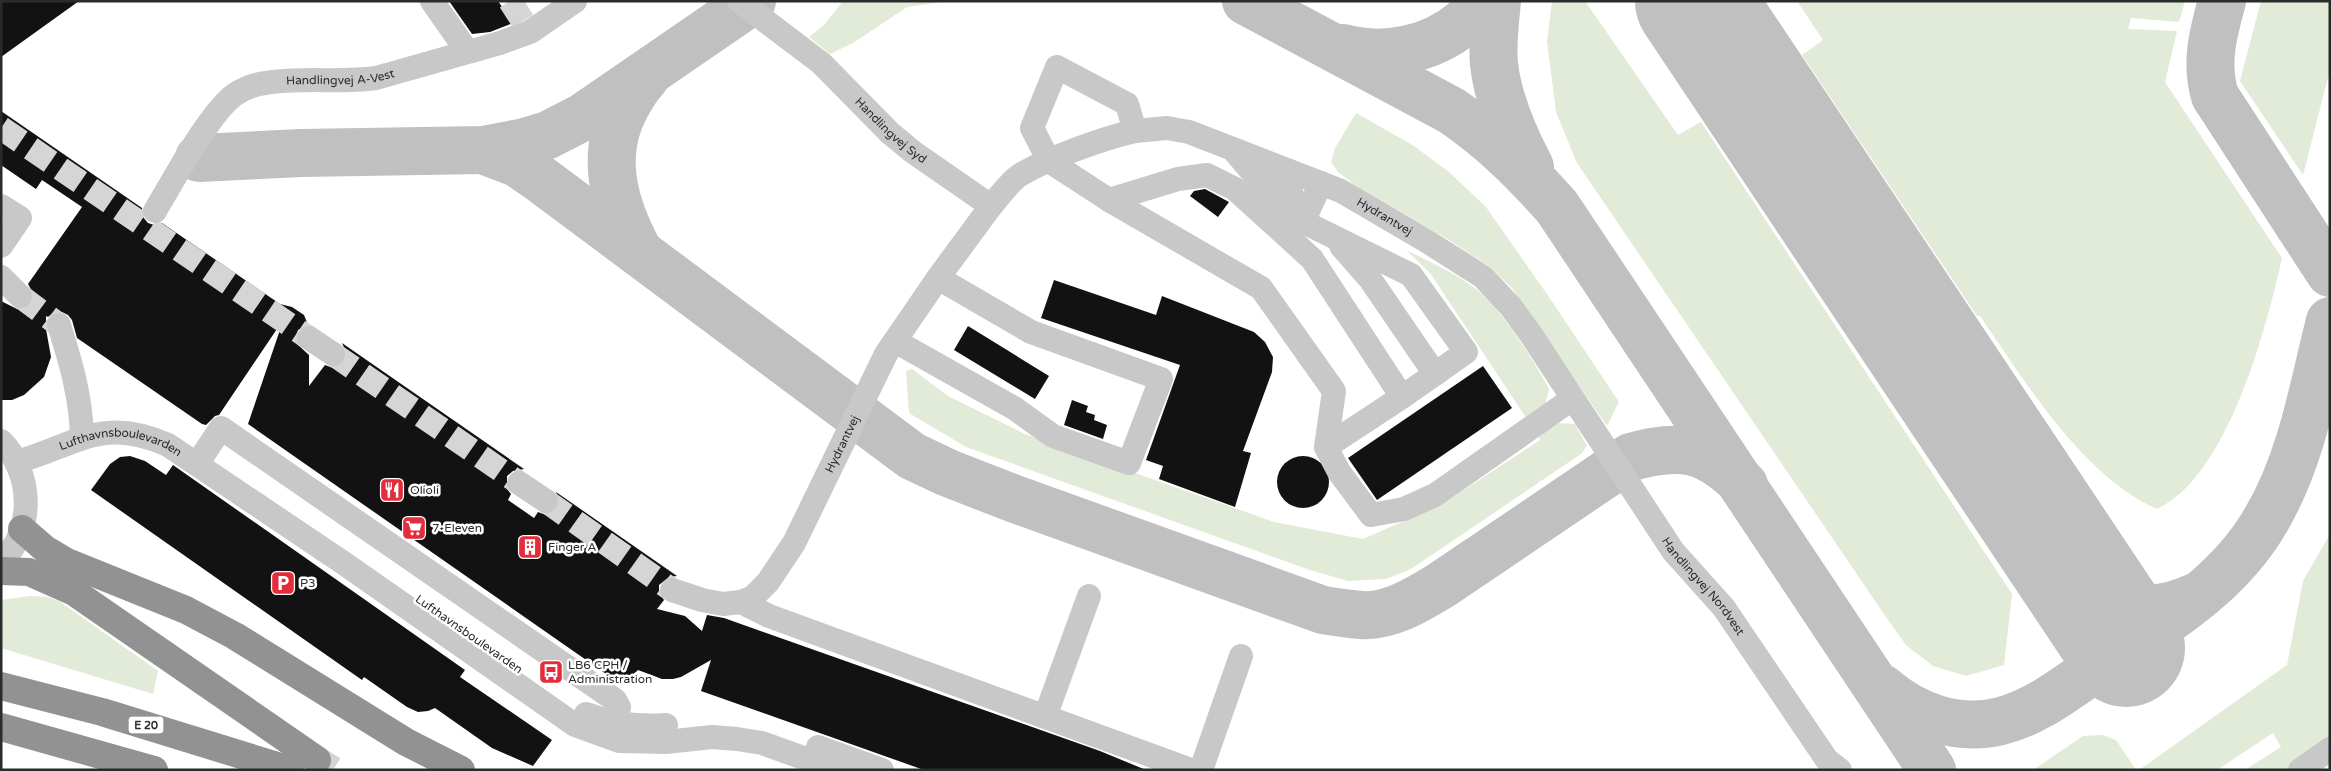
<svg xmlns="http://www.w3.org/2000/svg" width="2331" height="771" font-family="'Varela Round',sans-serif">
	<style>
		.green { fill: #e2ead8 }
		.lines { fill: none; stroke-linecap: round; stroke-linejoin: round }
		.taxiway { stroke: #c0c0c0; stroke-width: 48 }
		.runway { stroke: #c0c0c0; stroke-width: 118 }
		.building { fill: #121212 }
		.minor-tunnel { stroke: #d5d5d5; stroke-width: 24; stroke-dasharray: 24 12; stroke-linecap: butt }
		.highway-tunnel { stroke: #d5d5d5; stroke-width: 28; stroke-dasharray: 28 14; stroke-linecap: butt }
		.minor { stroke: #c8c8c8; stroke-width: 24 }
		.highway { stroke: #929292; stroke-width: 28 }
		.labels { text-anchor: middle; stroke-width: 5; stroke-linejoin: round; paint-order: stroke }
		.shield { fill: #fff; stroke: #6b6b6b; stroke-width: 1 }
		.shield-label { font-size: 11px; font-weight: bold; fill: #2b2b2b }
		.street-label { font-size: 12px; fill: #2b2b2b; stroke: #fff }
		.poi-label { font-size: 12px; fill: #2b2b2b; stroke: #fff; text-anchor: start }
	</style>
	<rect width="100%" height="100%" fill="#fff"/>
	<g class="green">
		<path d="M843 1H939L941 2 907 7 853 43 830 54 809 37 824 25Z"/>
		<path d="M1552 1H1585L1678 135 1701 122 2012 594 2004 665 1966 676 1933 666 1906 645 1886 617 1577 163 1556 112 1547 41Z"/>
		<path d="M1797 1H2185L2179 22 2131 18 2128 29 2177 31 2165 82 2282 258C2266 329 2228 476 2157 509 2083 477 2024 380 1980 316H1977L1802 55 1823 40Z"/>
		<path d="M2261 1H2330V70L2303 175 2240 81Z"/>
		<path d="M1356 113 1414 146 1449 172 1486 207 1549 297 1619 402 1607 426 1512 288 1489 266 1449 240 1359 188 1338 172 1331 162 1335 148Z"/>
		<path d="M1406 250C1430 262 1456 273 1477 290 1502 310 1533 359 1549 389L1545 405 1527 419 1430 273Z"/>
		<path d="M912 369 948 396 1025 434 1274 522 1363 539 1441 505 1540 440 1538 434 1559 423 1575 424 1587 446 1581 454 1411 569 1386 579 1348 581 1310 570 966 447 909 413 906 371Z"/>
		<path d="M2330 534V740L2287 770H2245L2281 747 2273 733 2217 770H2139L2287 665 2303 581Z"/>
		<path d="M30 596 48 597 59 601 158 671 153 694 1 648V600Z"/>
		<path d="M2102 735 2116 740 2136 770H2033L2083 736Z"/>
	</g>
	<g class="lines">
		<g class="taxiway">
			<path d="M1246 1 1452 111C1494 140 1523 169 1557 207L1932 770"/>
			<path d="M1497 1C1495 22 1492 43 1494 64 1498 100 1513 135 1530 167"/>
			<path d="M2222 1C2213 34 2205 63 2215 96L2330 273"/>
			<path d="M1343 48C1383 59 1431 50 1464 22 1470 16 1476 8 1481 1"/>
			<path d="M483 150 517 163 539 178 912 456 948 473 1015 499 1323 610C1335 612 1348 614 1361 615 1389 617 1417 600 1440 586L1631 457C1682 443 1707 448 1744 485"/>
			<path d="M199 158 301 153 483 150 525 142 548 135 583 117 752 1"/>
			<path d="M639 252C614 206 599 155 626 106 631 97 637 86 645 78"/>
			<path d="M2076 571C2114 606 2145 620 2195 597"/>
			<path d="M1882 688C1914 716 1958 732 2001 721 2037 712 2066 688 2096 668 2159 626 2229 586 2267 518 2302 458 2313 388 2330 321"/>
		</g>
		<path class="runway" d="M1694 1 2126 648"/>
	</g>
	<g class="building">
		<path d="M1 1H79L1 57Z"/>
		<path d="M449 1H498L513 23 490 32 472 34Z"/>
		<path d="M1 111 142 208 143 217 148 223 154 225 162 223 280 304 292 307 304 315 308 325 298 330 295 338 297 344 309 355V386L325 365 333 368 344 362 347 354 342 343 524 469 513 471 507 476V489L511 494 508 500 534 518 538 512 546 515 557 509 560 501 556 492 677 576 669 577 659 585V593L664 600 657 609 685 616 702 631 707 615 724 618 1100 751 1146 770H924L701 691 711 660 681 677 673 679H662L638 670 622 685 248 424 282 324 281 323 219 415 215 416 206 425 202 424 77 338 72 320 68 315 62 312H54L48 317 46 316V329L51 357 44 377 24 395 12 400H1V301L17 309H24L30 305 33 293 28 284 82 207 42 180 36 189 1 165Z"/>
		<path d="M1205 189 1229 202 1218 217 1190 196 1194 191Z"/>
		<path d="M1054 280 1156 315 1162 296 1254 332 1265 342 1273 357 1272 372 1243 451 1251 453 1235 507 1159 479 1163 466 1146 460 1180 365 1041 318Z"/>
		<path d="M968 326 1049 376 1035 399 954 350Z"/>
		<path d="M1483 366 1512 408 1377 500 1348 458Z"/>
		<path d="M1072 400 1088 406 1086 412 1095 415 1094 420 1107 425 1103 439 1064 425Z"/>
		<circle cx="1303" cy="482" r="26"/>
		<path d="M130 456 145 461 166 475 173 465 465 670 460 677 552 740 533 766 492 748 435 708 428 711 418 712 407 707 364 677 362 680 91 490 110 464 120 457Z"/>
	</g>
	<g class="lines">
		<g class="minor-tunnel">
			<path d="M510 1 530 32"/>
			<path d="M1 128 309 338"/>
			<path d="M20 296 59 325"/>
			<path d="M333 354 519 483"/>
			<path d="M546 501 672 590"/>
		</g>
		<path class="highway-tunnel" d="M317 760 333 770"/>
		<g class="minor">
			<path d="M432 1 467 51"/>
			<path id="s1" d="M739 1 821 63 890 133 913 152 991 206C1000 196 1009 182 1020 175 1048 158 1104 138 1135 131L1127 104 1057 67 1032 128 1049 161 1109 200 1261 288 1334 391 1326 447 1339 472 1371 515 1404 509 1435 495 1572 399"/>
			<path id="s2" d="M1135 131 1167 128 1189 132 1341 191 1428 242 1483 277 1511 307 1532 336 1673 551 1724 608 1827 760 1840 770"/>
			<path d="M1235 152 1259 180 1292 195 1284 213"/>
			<path d="M1109 200 1178 179 1207 175 1235 189 1312 259 1402 397 1326 447"/>
			<path d="M1259 200 1411 275 1466 352 1435 374"/>
			<path d="M1 206 20 218 1 246"/>
			<path id="s3" d="M155 211C173 181 208 115 234 95 243 89 256 84 266 83 302 77 340 83 376 78L500 43 530 32 575 1"/>
			<path d="M1303 222 1321 183"/>
			<path d="M1341 246 1370 279 1435 374 1402 397"/>
			<path d="M1 277 20 296"/>
			<path d="M59 325C71 363 81 397 82 437"/>
			<path d="M309 338 333 354"/>
			<path d="M895 341 1014 408 1053 436 1129 463 1161 379 1031 332 938 278 991 206"/>
			<path d="M1 441C33 473 35 530 1 562"/>
			<path id="s4" d="M17 462C78 444 103 416 168 445L345 564 575 725 619 741 666 742 712 737 737 739 762 743 837 770"/>
			<path d="M197 464 221 428 615 700 619 707 604 735"/>
			<path d="M519 483 546 501"/>
			<path d="M672 590 702 600 723 604 741 602 769 616 1191 770"/>
			<path id="s5" d="M741 602 753 597 768 582 794 543 886 354 938 278"/>
			<path d="M586 714C612 724 638 727 666 725"/>
			<path d="M1045 717 1089 596"/>
			<path d="M818 747 882 770"/>
			<path d="M1201 770 1241 656"/>
			<path d="M2300 770 2330 749"/>
		</g>
		<g class="highway">
			<path d="M22 529 45 549 67 562 186 610 235 636 406 742 461 770"/>
			<path d="M1 571 29 572 74 592 317 760"/>
			<path d="M1 686 102 712 290 770"/>
			<path d="M1 727 154 770"/>
		</g>
	</g>
	<defs>
		<symbol id="restaurant-square" viewBox="-11 -11 22 22"><rect x="-9" y="-9" width="18" height="18" rx="4" fill="#e32d3b" stroke="#fff"/><path d="M-5-6h1v4h1v-4h1v4h1v-4h1v5L-1.5 .5V6h-2V.5L-5-1ZM5-6V6H3V1.5H1.5Q1.5-4 5-6Z" fill="#fff"/></symbol>
		<symbol id="supermarket-square" viewBox="-11 -11 22 22"><rect x="-9" y="-9" width="18" height="18" rx="4" fill="#e32d3b" stroke="#fff"/><path d="M-6-5.5h2.5l.6 2H6L4.5 2H-2.5L-4.4-4H-6ZM-1.5 3.2a1.3 1.3 0 1 0 .1 0ZM3 3.2a1.3 1.3 0 1 0 .1 0Z" fill="#fff"/></symbol>
		<symbol id="building-square" viewBox="-11 -11 22 22"><rect x="-9" y="-9" width="18" height="18" rx="4" fill="#e32d3b" stroke="#fff"/><path d="M-4-6H4V6H1V3H-1V6H-4ZM-2.5-4.3h1.7v1.8h-1.7ZM.8-4.3h1.7v1.8H.8ZM-2.5-1h1.7V.8h-1.7ZM.8-1h1.7V.8H.8Z" fill="#fff"/></symbol>
		<symbol id="parking-square" viewBox="-11 -11 22 22"><rect x="-9" y="-9" width="18" height="18" rx="4" fill="#e32d3b" stroke="#fff"/><path d="M-3.5-5.5H1a3.5 3.5 0 0 1 0 7H-1V5.5H-3.5ZM-1-3.4V-.6H.8a1.4 1.4 0 0 0 0-2.8Z" fill="#fff"/></symbol>
		<symbol id="bus-square" viewBox="-11 -11 22 22"><rect x="-9" y="-9" width="18" height="18" rx="4" fill="#e32d3b" stroke="#fff"/><path d="M-5-6H5V4H4V6H2V4H-2V6H-4V4H-5ZM-3.5-4V0h7V-4ZM-3.5 1.2v1.5H-2V1.2ZM2 1.2v1.5H3.5V1.2Z" fill="#fff"/></symbol>
	</defs>
	<g fill-rule="evenodd">
		<use href="#restaurant-square" x="378" y="476" width="28" height="28"/>
		<use href="#supermarket-square" x="400" y="514" width="28" height="28"/>
		<use href="#building-square" x="516" y="533" width="28" height="28"/>
		<use href="#parking-square" x="269" y="569" width="28" height="28"/>
		<use href="#bus-square" x="537" y="658" width="28" height="28"/>
	</g>
	<g class="labels">
		<rect class="shield" x="128.5" y="716.5" width="35" height="17" rx="4"/>
		<g class="shield-label">
			<text x="146" y="729">E 20</text>
		</g>
		<g class="street-label">
			<text dy="4" stroke="none"><textPath href="#s3" startOffset="250">Handlingvej A-Vest</textPath></text>
			<text dy="4" stroke="none"><textPath href="#s1" startOffset="200">Handlingvej Syd</textPath></text>
			<text dy="4" stroke="none"><textPath href="#s2" startOffset="268">Hydrantvej</textPath></text>
			<text dy="4" stroke="none"><textPath href="#s5" startOffset="191">Hydrantvej</textPath></text>
			<text dy="4" stroke="none"><textPath href="#s4" startOffset="109">Lufthavnsboulevarden</textPath></text>
			<text dy="4" stroke="none"><textPath href="#s2" startOffset="764">Handlingvej Nordvest</textPath></text>
			<text transform="translate(469 634) rotate(35)" y="4">Lufthavnsboulevarden</text>
		</g>
		<g class="poi-label">
			<text x="410" y="494">Olioli</text>
			<text x="432" y="532">7-Eleven</text>
			<text x="548" y="551">Finger A</text>
			<text x="300" y="587">P3</text>
			<text x="568" y="669">LB6 CPH /<tspan x="568" dy="14">Administration</tspan></text>
		</g>
	</g>
	<rect width="2331" height="771" fill="none" stroke="#2b2b2b" stroke-width="5"/>
</svg>
